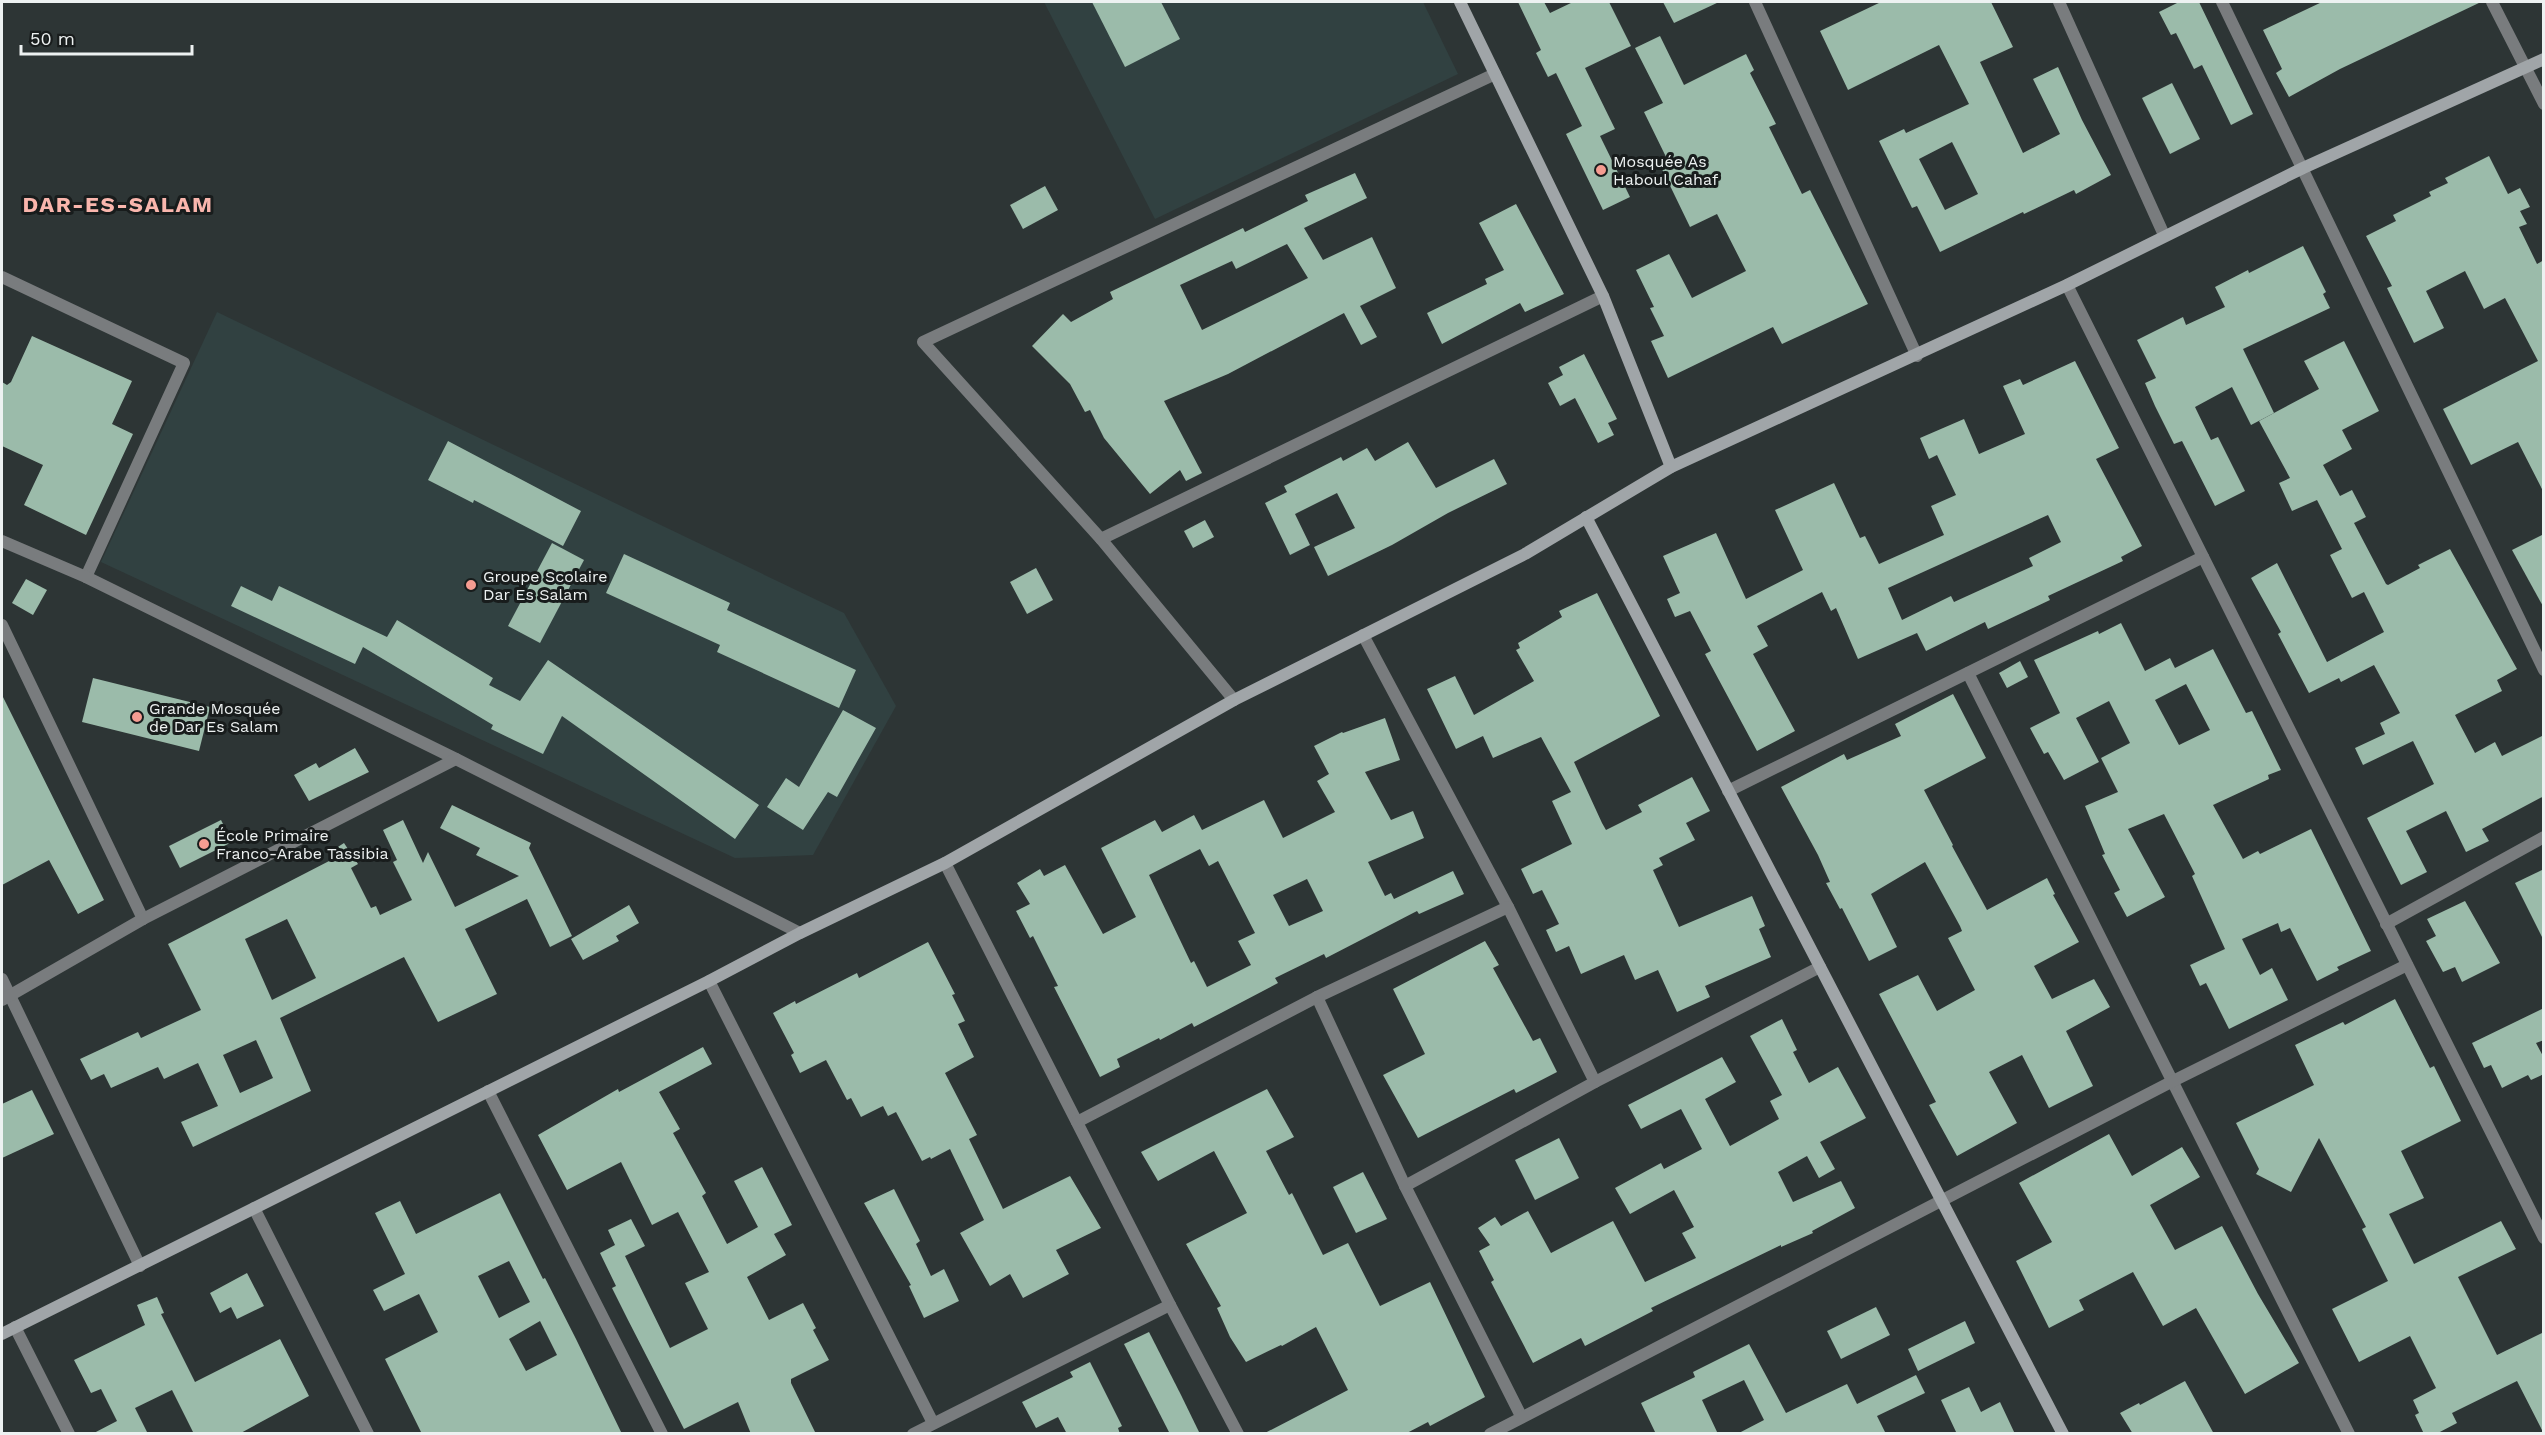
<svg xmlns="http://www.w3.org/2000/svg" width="2545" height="1435" font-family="'Work Sans',sans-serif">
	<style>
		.built { fill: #314141 }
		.building { fill: #9bbbaa; fill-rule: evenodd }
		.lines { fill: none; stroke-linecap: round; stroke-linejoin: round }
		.street { stroke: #797c7e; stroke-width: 12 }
		.secondary { stroke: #a0a5a8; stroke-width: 12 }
		.poi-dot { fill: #f59c91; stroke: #181c1c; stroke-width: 2 }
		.labels { text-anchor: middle; stroke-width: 6; stroke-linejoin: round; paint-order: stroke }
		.poi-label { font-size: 16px; fill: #edf1f1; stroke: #181c1c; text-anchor: start }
		.district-label { font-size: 22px; font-weight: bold; letter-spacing: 1.5px; fill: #fab6ad; stroke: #181c1c }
	</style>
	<rect width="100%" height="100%" fill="#2d3535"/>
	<g class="built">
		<path d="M1044 2H1423L1458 74 1155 219Z"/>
		<path d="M217 312 844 613 896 706 813 855 735 858 101 562Z"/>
	</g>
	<g class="building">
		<path d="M1092 2H1161L1180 39 1125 67Z"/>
		<path d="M1518 2H1544L1550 13 1573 2H1609L1631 46 1585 68 1615 129 1600 136 1630 197 1603 210 1566 134 1582 126 1556 73 1548 77 1536 53 1541 50Z"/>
		<path d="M1663 2H1719L1674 23Z"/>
		<path d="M1881 2H1991L2013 47 1980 62 2023 153 2060 134 2033 79 2058 67 2082 120 2111 175 2076 194 2074 190 2024 214 2023 212 1940 252 1917 206 1912 208 1879 141 1904 129 1906 133 1969 104 1939 45 1848 90 1820 31ZM1952 142 1978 194 1945 210 1919 159Z"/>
		<path d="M2179 2H2199L2253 114 2231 125 2202 65 2194 69 2176 33 2171 35 2159 12Z"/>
		<path d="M2322 2H2481L2340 69 2289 97 2276 73 2282 69 2263 30Z"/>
		<path d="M1660 36 1684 85 1746 54 1754 70 1750 73 1776 124 1769 127 1802 194 1810 190 1868 304 1782 344 1773 327 1668 378 1651 341 1664 336 1650 308 1654 307 1636 270 1669 254 1692 298 1746 271 1717 214 1690 227 1660 165 1668 161 1644 112 1663 103 1635 48Z"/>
		<path d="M2172 83 2200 139 2170 154 2142 98Z"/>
		<path d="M2489 156 2508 194 2520 188 2530 207 2520 211 2527 224 2519 227 2537 264 2544 260V493L2518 442 2471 465 2443 409 2538 361 2505 298 2484 309 2465 271 2426 291 2444 328 2414 343 2387 288 2392 286 2366 236 2396 221 2393 215 2431 196 2429 192 2448 183 2445 178Z"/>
		<path d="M1355 173 1367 198 1304 228 1323 260 1372 237 1396 288 1360 306 1377 337 1361 345 1344 313 1228 374 1164 401 1202 473 1186 481 1180 470 1150 494 1104 438 1090 410 1085 412 1070 384 1032 346 1063 314 1071 322 1113 299 1110 292 1243 228 1245 232 1308 201 1305 195ZM1287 244 1308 278 1202 330 1180 285 1232 261 1236 269Z"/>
		<path d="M1045 186 1058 210 1023 229 1010 205Z"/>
		<path d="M1516 204 1564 294 1525 312 1520 303 1442 344 1427 313 1487 284 1485 279 1504 270 1479 223Z"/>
		<path d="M2303 246 2326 292 2323 294 2330 308 2243 349 2274 413 2251 425 2232 387 2195 407 2211 440 2218 437 2245 491 2215 506 2182 441 2174 444 2155 406 2145 383 2156 378 2137 340 2183 317 2186 325 2225 307 2215 287 2248 270 2249 273Z"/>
		<path d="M32 336 132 381 112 424 133 434 86 535 24 505 43 465 2 446V382L7 385 11 382Z"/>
		<path d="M2344 341 2379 411 2342 430 2352 449 2323 465 2340 496 2352 490 2366 517 2354 523 2386 584 2388 585 2420 568 2418 565 2450 549 2517 669 2497 680 2502 691 2455 715 2475 753 2495 742 2502 756 2544 735V796L2482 829 2489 841 2466 852 2446 811 2406 831 2427 872 2401 885 2367 818 2434 784 2413 741 2363 765 2355 748 2385 734 2380 723 2400 713 2374 665 2341 682 2339 678 2309 693 2278 634 2281 632 2251 578 2277 563 2327 662 2384 632 2364 592 2352 598 2330 555 2342 549 2317 500 2292 511 2279 483 2290 478 2259 421 2319 389 2304 361Z"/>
		<path d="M1584 354 1617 419 1608 423 1614 435 1598 443 1575 398 1560 406 1548 383 1563 375 1559 367Z"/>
		<path d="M2075 361 2119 448 2096 459 2142 546 2121 557 2123 561 2048 596 2050 600 1988 629 1985 622 1926 651 1917 633 1858 659 1836 608 1831 611 1822 592 1757 626 1768 646 1753 654 1795 731 1757 751 1705 654 1711 651 1690 611 1675 617 1667 599 1680 593 1663 556 1716 533 1746 599 1803 570 1775 510 1834 483 1860 538 1865 536 1879 564 1944 535 1931 506 1956 495 1937 455 1929 459 1920 438 1964 419 1979 454 2025 434 2003 386 2020 379 2023 385ZM2048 515 2061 542 2029 558 2033 566 1954 602 1951 596 1902 620 1888 588Z"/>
		<path d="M448 441 581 511 563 546 474 500 473 503 428 480Z"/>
		<path d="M1408 442 1436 488 1494 459 1507 484 1448 513 1392 545 1328 576 1314 547 1355 528 1337 493 1295 514 1310 545 1290 555 1265 503 1287 492 1284 486 1341 457 1343 461 1367 448 1375 461Z"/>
		<path d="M1205 520 1214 537 1193 548 1184 531Z"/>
		<path d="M2544 534V608L2512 550Z"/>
		<path d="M552 543 584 560 540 643 508 626Z"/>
		<path d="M624 554 730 603 727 610 856 670 839 708 717 652 720 645 606 593Z"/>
		<path d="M1036 568 1053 600 1027 614 1010 582Z"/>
		<path d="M26 579 47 590 33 615 12 603Z"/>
		<path d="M241 586 272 601 279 586 387 637 397 620 493 678 489 685 520 701 548 660 759 805 735 839 562 716 543 754 491 729 493 725 363 647 355 664 231 606Z"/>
		<path d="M1597 593 1660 716 1574 762 1602 823 1606 830 1642 812 1638 805 1692 777 1710 811 1686 823 1695 840 1659 858 1663 865 1653 870 1679 927 1752 896 1765 926 1759 929 1771 957 1705 986 1710 997 1677 1012 1658 970 1635 980 1624 955 1581 974 1569 946 1556 952 1546 930 1559 924 1542 890 1533 894 1521 869 1572 844 1552 801 1571 792 1541 737 1493 758 1483 736 1456 749 1427 689 1455 676 1474 715 1534 681 1516 650 1520 648 1518 643 1562 617 1559 611Z"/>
		<path d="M2121 623 2145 671 2170 658 2175 668 2213 649 2246 713 2252 711 2281 770 2268 775 2269 779 2213 805 2243 859 2258 851 2260 854 2311 829 2371 951 2337 967 2339 970 2317 981 2290 928 2281 932 2278 923 2242 939 2260 975 2272 968 2288 1000 2229 1029 2206 983 2200 986 2190 965 2225 949 2192 876 2195 874 2164 814 2128 829 2165 897 2127 917 2114 893 2120 890 2102 855 2105 854 2085 806 2118 792 2101 758 2130 743 2109 701 2076 718 2099 762 2064 780 2048 752 2044 754 2030 728 2060 713 2034 660 2098 631 2099 634ZM2186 684 2210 730 2179 745 2155 700Z"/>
		<path d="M2020 661 2028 677 2007 688 1999 673Z"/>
		<path d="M93 678 210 707 199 751 82 722Z"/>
		<path d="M1953 694 1986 758 1924 790 1953 845 1952 846 1987 910 2047 878 2055 894 2053 895 2079 942 2034 966 2052 999 2094 979 2110 1007 2066 1031 2093 1086 2049 1108 2022 1055 1989 1072 2017 1123 1957 1156 1929 1105 1936 1102 1879 994 1918 975 1937 1011 1975 990 1948 938 1962 931 1960 926 1925 862 1871 894 1897 947 1869 961 1842 908 1840 909 1826 883 1830 882 1818 855 1781 787 1844 754 1847 760 1901 736 1895 724Z"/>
		<path d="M2 695 104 900 78 914 49 860 2 885Z"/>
		<path d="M843 710 876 728 837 797 828 792 803 830 767 807 786 778 799 787Z"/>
		<path d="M1385 718 1400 760 1365 772 1391 820 1413 811 1424 838 1368 862 1385 896 1391 893 1394 899 1453 871 1464 894 1419 914 1417 911 1326 958 1324 954 1275 978 1278 983 1221 1013 1194 1027 1192 1023 1160 1040 1159 1038 1117 1059 1120 1067 1100 1077 1054 987 1058 986 1033 936 1030 938 1016 911 1030 904 1017 883 1040 869 1044 876 1065 865 1103 934 1136 917 1101 848 1155 820 1162 832 1194 815 1202 830 1264 800 1283 838 1335 812 1317 781 1329 774 1314 746 1342 732 1343 733ZM1200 849 1209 866 1218 861 1255 933 1238 941 1251 965 1207 987 1194 961 1191 963 1149 875ZM1307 879 1323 911 1289 926 1273 895Z"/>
		<path d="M355 748 369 772 309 801 294 775 316 763 319 768Z"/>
		<path d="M452 805 531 843 529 848 572 936 550 947 527 899 465 929 497 994 438 1022 404 957 280 1018 311 1091 193 1147 181 1122 218 1106 198 1063 164 1079 158 1067 111 1088 104 1074 91 1080 80 1059 138 1032 141 1038 201 1010 168 944 333 859 330 852 344 843 358 864 351 868 371 908 376 906 380 915 412 900 393 862 397 860 383 830 403 820 423 863 428 852 455 907 519 876 476 855 480 848 440 828ZM287 919 316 978 272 1000 245 939ZM256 1040 273 1078 240 1093 223 1055Z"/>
		<path d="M221 820 232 842 180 868 169 846Z"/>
		<path d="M2544 869V941L2515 883Z"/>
		<path d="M2465 901 2500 963 2462 982 2455 967 2443 972 2426 941 2436 936 2427 919Z"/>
		<path d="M629 905 639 923 616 936 619 941 583 960 571 939Z"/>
		<path d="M1485 941 1499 965 1493 968 1533 1041 1540 1038 1557 1072 1516 1093 1514 1089 1418 1138 1383 1075 1425 1054 1393 989Z"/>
		<path d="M928 942 955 994 952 995 965 1021 958 1024 974 1057 945 1073 977 1135 969 1139 1003 1209 1070 1176 1101 1228 1056 1250 1069 1274 1023 1298 1010 1274 990 1286 960 1233 984 1220 950 1149 931 1159 930 1157 922 1161 896 1112 888 1116 883 1106 861 1117 851 1098 847 1100 826 1060 800 1073 791 1055 794 1053 773 1013 795 1001 796 1004 857 973 859 978Z"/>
		<path d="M2395 999 2430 1068 2434 1066 2461 1121 2401 1151 2424 1198 2389 1214 2414 1264 2501 1221 2516 1249 2458 1277 2497 1355 2544 1332V1434L2517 1381 2452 1413 2457 1423 2436 1434H2424L2415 1415 2419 1413 2413 1400 2436 1388 2410 1336 2359 1362 2332 1309 2388 1281 2362 1229 2366 1227 2319 1138 2291 1192 2256 1174 2259 1169 2236 1123 2314 1085 2295 1045 2343 1022 2345 1025Z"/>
		<path d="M2544 1008V1040L2536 1043 2544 1058V1074L2531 1080 2528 1075 2502 1088 2491 1065 2484 1068 2472 1043Z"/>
		<path d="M1782 1019 1797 1050 1793 1052 1809 1083 1838 1067 1866 1118 1820 1142 1835 1169 1819 1178 1807 1156 1778 1172 1793 1202 1841 1181 1855 1208 1812 1231 1813 1233 1781 1247V1245L1651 1308 1653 1311 1585 1346 1581 1338 1533 1363 1491 1282 1494 1280 1479 1251 1490 1245 1478 1228 1495 1217 1501 1226 1528 1211 1551 1253 1613 1221 1645 1282 1696 1258 1682 1233 1694 1227 1674 1190 1630 1214 1615 1188 1661 1163 1664 1169 1702 1149 1681 1109 1641 1129 1628 1105 1722 1057 1736 1082 1705 1099 1730 1146 1779 1119 1770 1101 1782 1095 1750 1036Z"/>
		<path d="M703 1047 712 1064 659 1092 680 1129 673 1133 706 1193 702 1196 727 1244 758 1227 734 1181 762 1167 792 1225 774 1234 786 1255 747 1277 769 1320 803 1303 816 1328 813 1330 829 1360 791 1379V1383L816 1434H751L738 1402 684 1429 628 1320 612 1288 616 1286 600 1253 615 1245 608 1230 631 1219 645 1246 625 1256 670 1348 708 1329 685 1283 709 1272 678 1212 652 1225 621 1162 567 1190 538 1135 618 1089 619 1092Z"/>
		<path d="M1267 1089 1294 1137 1266 1151 1289 1195 1292 1193 1323 1255 1348 1243 1380 1306 1430 1282 1485 1397 1430 1426 1428 1422 1405 1434H1263L1348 1390 1316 1327 1282 1346 1281 1345 1246 1362 1230 1337 1217 1308 1221 1306 1186 1244 1247 1213 1214 1151 1158 1181 1141 1152Z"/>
		<path d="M32 1090 54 1134 2 1158V1104Z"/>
		<path d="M2109 1134 2132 1176 2182 1147 2200 1177 2150 1205 2175 1250 2222 1226 2258 1294 2299 1363 2245 1394 2196 1308 2163 1326 2133 1272 2079 1300 2084 1310 2049 1328 2016 1261 2052 1242 2019 1183Z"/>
		<path d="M1559 1138 1579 1178 1535 1200 1515 1160Z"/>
		<path d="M1363 1172 1387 1219 1356 1233 1333 1187Z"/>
		<path d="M894 1189 920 1241 916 1244 931 1276 944 1269 959 1301 924 1318 909 1286 911 1285 864 1203Z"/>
		<path d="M500 1193 543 1279 545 1278 576 1339 622 1434H422L385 1359 438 1332 419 1294 384 1311 373 1290 405 1274 375 1213 400 1201 416 1234ZM509 1261 530 1302 499 1318 478 1276ZM540 1321 557 1355 526 1371 509 1339Z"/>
		<path d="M247 1273 264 1306 237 1319 231 1307 220 1313 210 1293Z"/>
		<path d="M157 1297 164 1313 161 1314 195 1382 280 1339 309 1396 239 1434H194L172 1390 135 1408 148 1434H92L117 1421 101 1389 91 1393 74 1360 145 1325 137 1305Z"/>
		<path d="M1876 1307 1890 1335 1841 1359 1827 1331Z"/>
		<path d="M1965 1321 1975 1343 1918 1371 1908 1349Z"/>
		<path d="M1149 1332 1181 1395 1200 1434H1170L1124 1344Z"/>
		<path d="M1749 1344 1786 1413 1847 1384 1857 1404 1916 1375 1925 1393 1877 1416 1886 1434H1737L1764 1420 1744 1380 1702 1400 1718 1434H1656L1641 1403 1695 1377 1693 1372Z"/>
		<path d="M1090 1362 1122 1426 1118 1428 1120 1434H1067L1058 1417 1036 1428 1022 1402 1073 1377 1070 1372Z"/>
		<path d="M2185 1381 2214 1434H2133L2120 1413 2139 1403 2140 1405Z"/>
		<path d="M1969 1387 1981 1412 2000 1402 2015 1434H1957L1941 1400Z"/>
	</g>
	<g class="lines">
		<g class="street">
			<path d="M1755 2 1917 356"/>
			<path d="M2059 2 2164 235"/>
			<path d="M2222 2 2544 670"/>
			<path d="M2492 2 2544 104"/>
			<path d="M2 277 184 363 86 577"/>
			<path d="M2067 285 2544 1238"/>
			<path d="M1101 539 1603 296"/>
			<path d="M2 541 86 577 456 759 800 933"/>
			<path d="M2 625 143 919"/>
			<path d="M1363 635 1508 907 1595 1082"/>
			<path d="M1968 673 2349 1434"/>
			<path d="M1234 700 1101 539 923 342 1495 74"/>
			<path d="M1728 791 2203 557"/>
			<path d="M945 863 1170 1305 1238 1434"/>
			<path d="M2386 924 2544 837"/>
			<path d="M2 979 140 1266"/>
			<path d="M709 981 933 1423"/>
			<path d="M1317 997 1405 1186 1521 1416"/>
			<path d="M2 1000 143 919 456 759"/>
			<path d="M488 1091 662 1434"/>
			<path d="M1077 1122 1317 997 1508 907"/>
			<path d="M1405 1186 1595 1082 1820 967"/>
			<path d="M254 1208 368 1434"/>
			<path d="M15 1327 69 1434"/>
			<path d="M913 1434 1170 1305"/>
			<path d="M1490 1434 2173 1081 2407 965"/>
		</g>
		<g class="secondary">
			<path d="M1460 2 1603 296 1671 467"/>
			<path d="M1586 517 2063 1434"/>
			<path d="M2 1334 709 981 800 933 945 863 1234 700 1525 554 1671 467 2067 285 2303 168 2544 59"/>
		</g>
	</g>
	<g class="poi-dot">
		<circle cx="1601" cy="170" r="6"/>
		<circle cx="471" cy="585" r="6"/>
		<circle cx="137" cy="717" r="6"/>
		<circle cx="204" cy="844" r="6"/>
	</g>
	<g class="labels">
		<g class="poi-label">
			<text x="1613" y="167">Mosquée As<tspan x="1613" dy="18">Haboul Cahaf</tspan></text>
			<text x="483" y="582">Groupe Scolaire<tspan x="483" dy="18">Dar Es Salam</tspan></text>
			<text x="149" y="714">Grande Mosquée<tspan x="149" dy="18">de Dar Es Salam</tspan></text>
			<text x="216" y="841">École Primaire<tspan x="216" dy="18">Franco-Arabe Tassibia</tspan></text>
		</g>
		<g class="district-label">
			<text x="118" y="212">DAR-ES-SALAM</text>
		</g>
	</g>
	<rect width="2545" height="1435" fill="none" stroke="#edf1f1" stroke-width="6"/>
	<path d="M21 45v9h171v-9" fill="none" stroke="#edf1f1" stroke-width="3"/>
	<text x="30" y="45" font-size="18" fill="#edf1f1" stroke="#181c1c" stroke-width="4.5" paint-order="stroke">50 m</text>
</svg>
